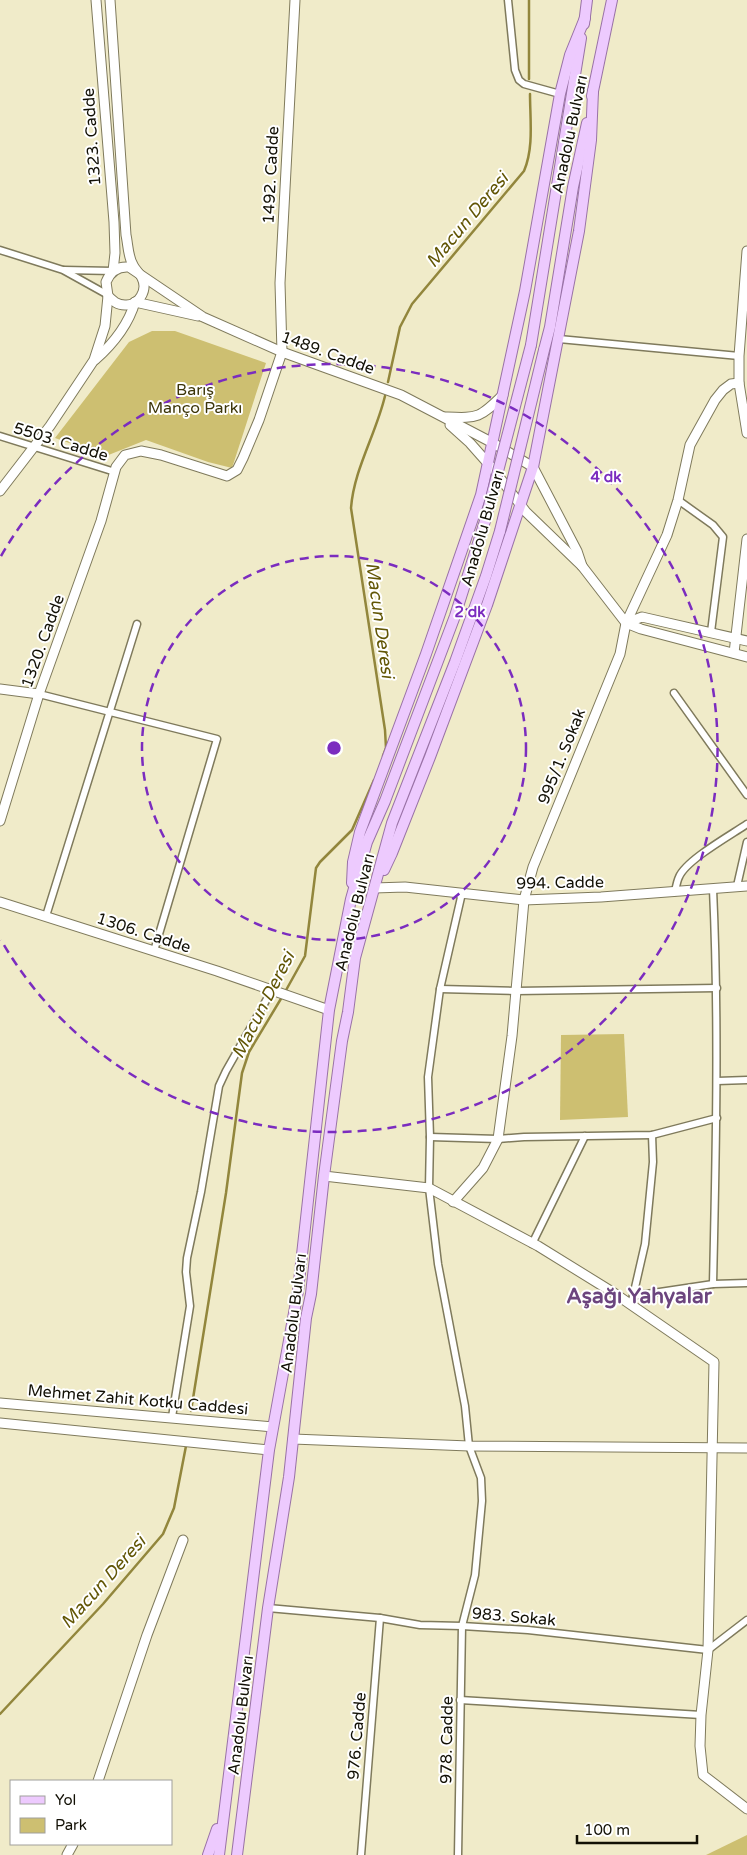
<svg xmlns="http://www.w3.org/2000/svg" width="747" height="1855" font-family="'Varela Round',sans-serif">
	<style>
		.green { fill: #cdbf71 }
		.lines { fill: none; stroke-linecap: round; stroke-linejoin: round }
		.stream { stroke: #92863c; stroke-width: 2.5 }
		.street-casing { stroke: #7f7a5c; stroke-width: 9 }
		.secondary-casing { stroke: #7f7a5c; stroke-width: 11 }
		.primary-casing { stroke: #9972a6; stroke-width: 12 }
		.street { stroke: #fff; stroke-width: 6 }
		.secondary { stroke: #fff; stroke-width: 9 }
		.primary { stroke: #edcafe; stroke-width: 10 }
		.primary-bridge-casing { stroke: #9972a6; stroke-width: 12; stroke-linecap: butt }
		.primary-bridge { stroke: #edcafe; stroke-width: 10 }
		.ring { fill: none; stroke: #7b2cbf; stroke-width: 2.5; stroke-dasharray: 9 6 }
		.labels { text-anchor: middle; stroke-width: 4; stroke-linejoin: round; paint-order: stroke }
		.street-label { font-size: 16px; fill: #121005; stroke: #fff }
		.park-label { font-size: 16px; fill: #3c3509; stroke: #fff }
		.water-label { font-size: 18px; font-style: italic; fill: #625605; stroke: #fff }
		.district-label { font-size: 21px; font-weight: bold; fill: #6c457e; stroke: #fff }
		.centre { fill: #7b2cbf; stroke: #fff; stroke-width: 2.5 }
		.ring-label { font-size: 15px; text-anchor: middle; font-weight: bold; fill: #7b2cbf; stroke: #fff; stroke-width: 4; stroke-linejoin: round; paint-order: stroke }
	</style>
	<rect width="100%" height="100%" fill="#f0ebc9"/>
	<g class="green">
		<path d="M152 331H175L266 363 232 468 208 462 146 440 106 456 55 438 129 342Z"/>
		<path d="M624 1034 628 1117 560 1120 561 1035Z"/>
		<path d="M747 1835V1855H706Z"/>
	</g>
	<g class="lines">
		<g class="stream">
			<path d="M529 0V79"/>
			<path d="M388 382 400 327 412 304 524 171C534 148 530 119 530 94"/>
			<path d="M383 756 386 748 385 730 351 508C354 469 376 434 385 396"/>
			<path d="M285 992 305 956 316 868 320 862 352 830 374 780"/>
			<path d="M191 1411 226 1193 242 1073 249 1052 282 997"/>
			<path d="M0 1714 103 1604 163 1534 174 1508 186 1446"/>
		</g>
		<defs>
			<g id="street">
				<path d="M508 0 515 70 519 80 524 84 560 94"/>
				<path d="M0 250 63 270 108 295"/>
				<path d="M64 270 113 271"/>
				<path d="M559 339 739 356"/>
				<path d="M0 436 115 472"/>
				<path d="M678 500 713 525 723 537 711 632"/>
				<path d="M674 693 747 795"/>
				<path d="M39 694 217 739 154 951"/>
				<path d="M737 886 747 842"/>
				<path d="M713 889C719 1021 716 1152 713 1284"/>
				<path d="M675 892C676 887 677 881 679 877 686 860 731 835 747 824"/>
				<path d="M46 916 137 624"/>
				<path d="M440 989 516 991 717 988"/>
				<path d="M717 1081 747 1080"/>
				<path d="M430 1137 498 1139 524 1137 652 1135 717 1118"/>
				<path d="M532 1244 585 1136"/>
				<path d="M633 1296 713 1284 747 1283"/>
				<path d="M631 1305 645 1244 653 1162 652 1135"/>
				<path d="M172 1417 190 1306 186 1272 187 1258 201 1192 219 1086 226 1071 272 990"/>
				<path d="M268 1608 380 1618 420 1625 462 1626 528 1630 708 1650 747 1620"/>
				<path d="M460 1700 701 1715"/>
				<path d="M361 1855 380 1618"/>
				<path d="M458 1855 462 1626 475 1575 482 1501 481 1478 469 1446 465 1406 438 1264 429 1188 430 1137 428 1077 440 989 462 893"/>
			</g>
			<g id="secondary">
				<path d="M96 0 114 222 115 253 113 271"/>
				<path d="M747 251 739 356V383L747 433"/>
				<path d="M108 296C113 301 117 305 125 305 139 306 148 290 142 278 140 273 135 270 133 265 128 257 128 244 126 235L110 0"/>
				<path d="M135 302 198 316"/>
				<path d="M95 360C113 344 128 326 135 302"/>
				<path d="M444 417C478 418 479 419 503 395"/>
				<path d="M450 425 470 443 493 469 526 512 582 566 626 623 641 629 747 657"/>
				<path d="M0 491 50 426 94 360 105 326 108 296 106 282C110 272 117 266 129 267L203 317 282 352 401 395 493 443 533 467 577 551 582 566"/>
				<path d="M626 623 642 617 747 641"/>
				<path d="M734 653 747 539"/>
				<path d="M0 689 39 694"/>
				<path d="M0 821 39 694 101 521 116 467 125 455 141 451 161 455 227 476 237 470 243 458 259 420 282 352 280 283 295 0"/>
				<path d="M374 888 405 887 524 900 601 897 747 886"/>
				<path d="M0 902 217 971 329 1010"/>
				<path d="M324 1176 429 1188 538 1246 614 1293 714 1362 708 1650 701 1715 700 1746 703 1775 747 1809"/>
				<path d="M453 1202 483 1168 498 1139 512 1036 524 900 533 867 620 654 626 623 667 535 678 500 690 445 715 400 723 390 731 384 739 383"/>
				<path d="M0 1403 273 1427"/>
				<path d="M0 1423 269 1450"/>
				<path d="M293 1439 469 1446 747 1448"/>
				<path d="M98 1781 147 1635 183 1540"/>
				<path d="M67 1855 73 1844"/>
			</g>
			<g id="primary">
				<path d="M584 24 587 0"/>
				<path d="M592 96 612 0"/>
				<path d="M531 345 581 38"/>
				<path d="M544 350 550 327 573 187 587 123"/>
				<path d="M384 870 392 853 430 757 487 605 533 467 579 231 591 140 593 91"/>
				<path d="M352 883 353 862 360 832 426 654 481 495 525 291 560 94 570 55 585 18"/>
				<path d="M208 1855 217 1829"/>
				<path d="M219 1855 269 1450 298 1291 329 1010 351 899 367 842 385 801 455 616 485 521"/>
				<path d="M237 1855 268 1608 289 1477 306 1318 311 1294 324 1176 342 1041 348 1012 355 958 392 823 455 662 486 576 500 531"/>
			</g>
		</defs>
		<use href="#street" class="street-casing"/>
		<use href="#secondary" class="secondary-casing"/>
		<use href="#primary" class="primary-casing"/>
		<use href="#street" class="street"/>
		<use href="#secondary" class="secondary"/>
		<use href="#primary" class="primary"/>
		<defs>
			<g id="primary-bridge">
				<path d="M485 521 531 345"/>
				<path d="M500 531 544 350"/>
			</g>
		</defs>
		<use href="#primary-bridge" class="primary-bridge-casing"/>
		<use href="#primary-bridge" class="primary-bridge"/>
	</g>
	<g class="ring">
		<circle cx="334" cy="748" r="192"/>
		<path d="M1 556A384 384 0 1 1 1 940"/>
	</g>
	<g class="labels">
		<g class="street-label">
			<text transform="translate(569 134) rotate(-78)" y="6">Anadolu Bulvarı</text>
			<text transform="translate(91 137) rotate(-94)" y="6">1323. Cadde</text>
			<text transform="translate(270 175) rotate(-87)" y="6">1492. Cadde</text>
			<text transform="translate(328 352) rotate(20)" y="6">1489. Cadde</text>
			<text transform="translate(61 441) rotate(17)" y="6">5503. Cadde</text>
			<text transform="translate(482 528) rotate(-74)" y="6">Anadolu Bulvarı</text>
			<text transform="translate(42 641) rotate(-70)" y="6">1320. Cadde</text>
			<text transform="translate(561 756) rotate(-68)" y="6">995/1. Sokak</text>
			<text transform="translate(560 882) rotate(-1)" y="6">994. Cadde</text>
			<text transform="translate(354 912) rotate(-76)" y="6">Anadolu Bulvarı</text>
			<text transform="translate(144 932) rotate(18)" y="6">1306. Cadde</text>
			<text transform="translate(293 1313) rotate(-83)" y="6">Anadolu Bulvarı</text>
			<text transform="translate(138 1399) rotate(5)" y="6">Mehmet Zahit Kotku Caddesi</text>
			<text transform="translate(514 1616) rotate(5)" y="6">983. Sokak</text>
			<text transform="translate(240 1715) rotate(-83)" y="6">Anadolu Bulvarı</text>
			<text transform="translate(356 1736) rotate(-85)" y="6">976. Cadde</text>
			<text transform="translate(446 1740) rotate(-89)" y="6">978. Cadde</text>
		</g>
		<g class="park-label">
			<text x="195" y="395">Barış<tspan x="195" dy="18">Manço Parkı</tspan></text>
		</g>
		<g class="water-label">
			<text transform="translate(467 220) rotate(-50)" y="6">Macun Deresi</text>
			<text transform="translate(380 620) rotate(82)" y="6">Macun Deresi</text>
			<text transform="translate(263 1005) rotate(-63)" y="6">Macun Deresi</text>
			<text transform="translate(103 1582) rotate(-48)" y="6">Macun Deresi</text>
		</g>
		<g class="district-label">
			<text x="639" y="1303">Aşağı Yahyalar</text>
		</g>
	</g>
	<circle cx="334" cy="748" r="8" class="centre"/>
	<g class="ring-label">
		<text x="606" y="482">4 dk</text>
		<text x="470" y="617">2 dk</text>
	</g>
	<rect x="10" y="1780" width="162" height="65" fill="#ffffff" stroke="#a09f9b"/>
	<rect x="20" y="1796" width="25" height="8" fill="#edcafe" stroke="#a09f9b"/>
	<text x="55" y="1805" font-size="15" fill="#121005">Yol</text>
	<rect x="20" y="1818" width="25" height="15" fill="#cdbf71" stroke="#a09f9b"/>
	<text x="55" y="1830" font-size="15" fill="#121005">Park</text>
	<path d="M577 1835v8h120v-8" fill="none" stroke="#121005" stroke-width="2.5"/>
	<text x="584" y="1835" font-size="15" fill="#121005" stroke="#ffffff" stroke-width="4" paint-order="stroke">100 m</text>
</svg>
